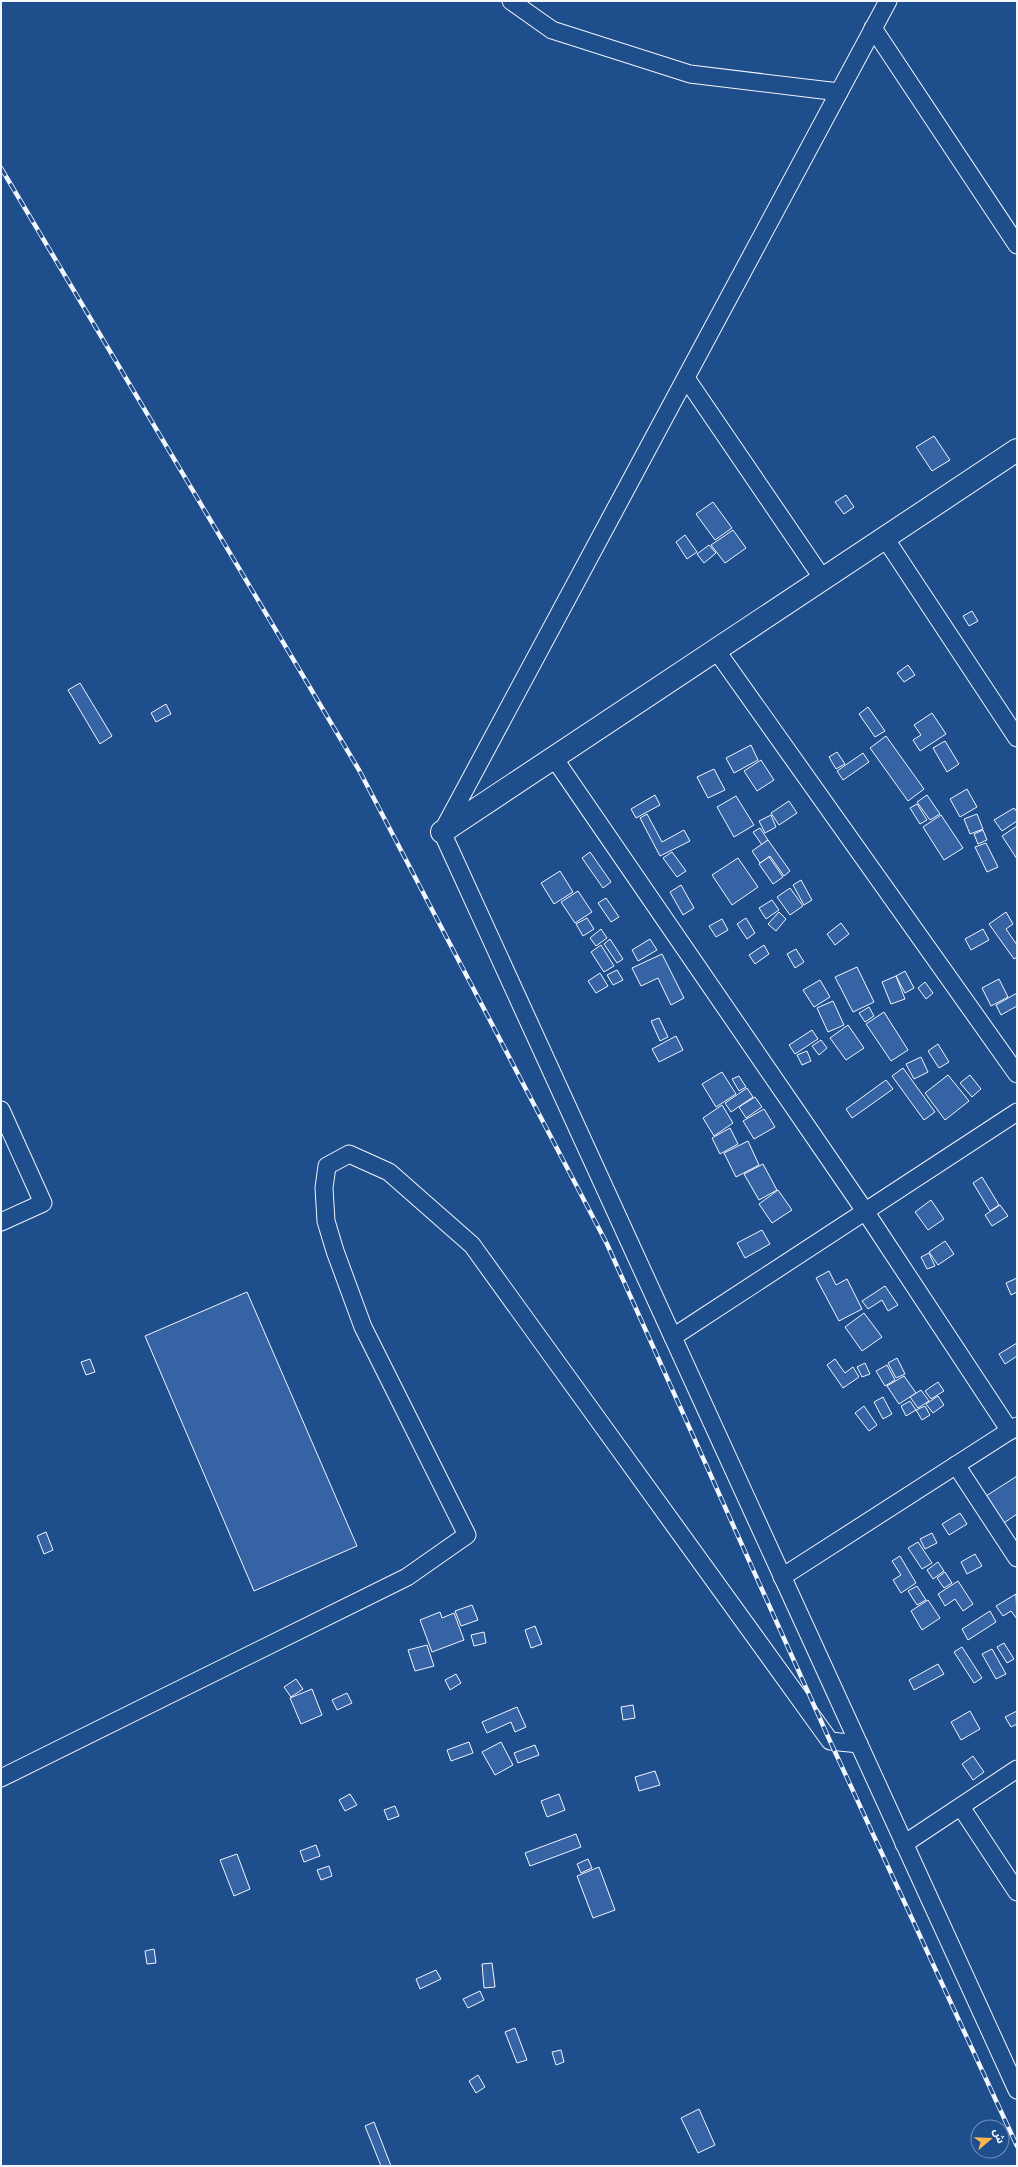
<svg xmlns="http://www.w3.org/2000/svg" width="1018" height="2167" font-family="Montserrat,'Noto Sans Arabic',sans-serif">
	<style>
		.building { fill: #3563a3; stroke: #f2f6ff }
		.lines { fill: none; stroke-linecap: round; stroke-linejoin: round }
		.street-casing { stroke: #f2f6ff; stroke-width: 19 }
		.secondary-casing { stroke: #f2f6ff; stroke-width: 24 }
		.street { stroke: #1f4e8c; stroke-width: 17 }
		.secondary { stroke: #1f4e8c; stroke-width: 22 }
		.rail-casing { stroke: #f2f6ff; stroke-width: 4.5 }
		.rail { stroke: #1f4e8c; stroke-width: 3; stroke-dasharray: 9; stroke-linecap: butt }
	</style>
	<rect width="100%" height="100%" fill="#1f4e8c"/>
	<g class="building">
		<path d="M934 436 950 460 932 471 916 447Z"/>
		<path d="M846 495 854 507 844 514 835 502Z"/>
		<path d="M713 502 732 528 715 540 696 514Z"/>
		<path d="M733 530 746 548 725 563 711 545Z"/>
		<path d="M685 535 697 552 687 559 676 542Z"/>
		<path d="M709 545 716 553 704 563 697 554Z"/>
		<path d="M972 611 978 621 969 626 963 616Z"/>
		<path d="M908 665 915 675 904 682 897 673Z"/>
		<path d="M80 683 112 736 100 744 68 690Z"/>
		<path d="M166 704 171 714 156 722 151 713Z"/>
		<path d="M868 707 885 731 875 737 859 714Z"/>
		<path d="M932 713 946 734 920 751 913 740 921 735 914 725Z"/>
		<path d="M886 736 924 789 908 801 870 748Z"/>
		<path d="M945 741 959 764 947 772 933 748Z"/>
		<path d="M751 745 758 760 734 773 726 758Z"/>
		<path d="M837 752 845 764 836 769 829 757Z"/>
		<path d="M863 753 869 762 843 780 837 771Z"/>
		<path d="M761 760 774 780 757 791 744 771Z"/>
		<path d="M714 769 725 790 708 798 697 777Z"/>
		<path d="M967 789 977 807 960 817 950 799Z"/>
		<path d="M655 795 660 805 636 818 631 809Z"/>
		<path d="M927 795 940 814 930 820 917 802Z"/>
		<path d="M736 796 754 825 734 837 717 807Z"/>
		<path d="M789 801 797 813 779 825 771 813Z"/>
		<path d="M917 804 927 820 920 824 910 808Z"/>
		<path d="M1014 808 1017 812V821L1002 831 994 820Z"/>
		<path d="M647 814 662 842 684 830 690 841 660 856 640 818Z"/>
		<path d="M977 814 983 829 970 834 964 819Z"/>
		<path d="M771 815 776 827 765 833 759 821Z"/>
		<path d="M941 815 963 848 944 860 923 827Z"/>
		<path d="M1017 826V859L1002 836Z"/>
		<path d="M760 828 768 840 762 845 753 832Z"/>
		<path d="M983 830 987 840 978 844 974 834Z"/>
		<path d="M768 840 790 871 784 876 770 856 760 863 752 851Z"/>
		<path d="M986 843 998 867 987 872 975 847Z"/>
		<path d="M590 852 611 882 603 888 582 858Z"/>
		<path d="M672 852 686 871 677 877 663 858Z"/>
		<path d="M769 857 783 877 773 884 759 864Z"/>
		<path d="M738 858 758 887 732 905 712 875Z"/>
		<path d="M560 871 573 892 554 904 541 883Z"/>
		<path d="M801 880 812 900 804 905 793 885Z"/>
		<path d="M681 885 694 908 683 915 670 892Z"/>
		<path d="M790 888 803 906 790 915 777 897Z"/>
		<path d="M578 891 592 912 575 923 561 902Z"/>
		<path d="M606 898 619 917 611 922 598 903Z"/>
		<path d="M772 900 779 910 766 919 759 908Z"/>
		<path d="M779 912 786 919 776 931 768 924Z"/>
		<path d="M1006 912 1013 924 1006 929 1017 945V957L1014 959 989 924Z"/>
		<path d="M587 918 594 929 583 936 576 924Z"/>
		<path d="M746 918 755 933 747 939 737 924Z"/>
		<path d="M722 919 728 930 716 937 709 926Z"/>
		<path d="M841 923 849 934 835 945 827 934Z"/>
		<path d="M601 929 607 938 596 946 590 938Z"/>
		<path d="M983 929 989 940 971 950 965 939Z"/>
		<path d="M610 939 623 959 617 963 604 944Z"/>
		<path d="M650 939 657 950 638 961 632 950Z"/>
		<path d="M601 945 614 966 604 972 591 952Z"/>
		<path d="M764 945 769 954 755 964 749 955Z"/>
		<path d="M796 949 804 962 795 968 787 954Z"/>
		<path d="M662 954 684 998 671 1005 658 978 641 986 632 968Z"/>
		<path d="M857 967 874 1002 853 1012 835 977Z"/>
		<path d="M617 970 623 980 613 985 607 975Z"/>
		<path d="M905 971 914 988 905 993 896 976Z"/>
		<path d="M600 973 608 986 596 993 588 981Z"/>
		<path d="M896 976 905 999 891 1004 882 982Z"/>
		<path d="M999 979 1008 997 991 1006 982 988Z"/>
		<path d="M820 980 830 997 814 1007 803 990Z"/>
		<path d="M925 982 933 993 926 999 918 988Z"/>
		<path d="M1017 993V1006L1001 1015 996 1005Z"/>
		<path d="M833 1001 844 1025 828 1032 817 1008Z"/>
		<path d="M869 1007 874 1016 865 1022 859 1013Z"/>
		<path d="M884 1012 908 1050 891 1061 866 1024Z"/>
		<path d="M659 1018 668 1037 660 1041 651 1021Z"/>
		<path d="M848 1025 864 1048 846 1060 830 1038Z"/>
		<path d="M812 1030 818 1039 795 1054 789 1045Z"/>
		<path d="M676 1036 683 1050 659 1062 652 1049Z"/>
		<path d="M821 1040 827 1048 819 1055 812 1046Z"/>
		<path d="M938 1044 949 1062 939 1068 928 1051Z"/>
		<path d="M807 1051 811 1061 802 1065 797 1055Z"/>
		<path d="M921 1057 928 1072 914 1079 906 1064Z"/>
		<path d="M903 1068 935 1112 924 1120 892 1076Z"/>
		<path d="M722 1072 736 1094 716 1107 702 1084Z"/>
		<path d="M948 1075 969 1101 945 1120 925 1093Z"/>
		<path d="M970 1075 981 1089 972 1097 960 1083Z"/>
		<path d="M739 1076 746 1087 739 1091 732 1079Z"/>
		<path d="M886 1080 893 1089 852 1118 846 1109Z"/>
		<path d="M747 1088 753 1097 731 1112 725 1103Z"/>
		<path d="M755 1097 762 1107 746 1118 739 1107Z"/>
		<path d="M722 1105 733 1123 714 1136 703 1118Z"/>
		<path d="M764 1109 775 1127 754 1139 743 1121Z"/>
		<path d="M730 1128 738 1144 720 1154 712 1138Z"/>
		<path d="M748 1141 759 1165 736 1177 724 1153Z"/>
		<path d="M763 1164 777 1190 759 1200 744 1174Z"/>
		<path d="M982 1177 999 1205 990 1211 973 1183Z"/>
		<path d="M778 1190 792 1210 772 1223 759 1204Z"/>
		<path d="M931 1200 944 1219 928 1230 915 1212Z"/>
		<path d="M1000 1205 1008 1216 992 1226 985 1215Z"/>
		<path d="M762 1230 770 1244 745 1258 737 1243Z"/>
		<path d="M945 1241 954 1254 938 1265 929 1252Z"/>
		<path d="M929 1253 935 1266 927 1269 921 1257Z"/>
		<path d="M829 1271 836 1285 847 1279 862 1309 839 1321 816 1278Z"/>
		<path d="M1017 1278V1292L1011 1295 1006 1283Z"/>
		<path d="M885 1286 898 1305 888 1311 882 1300 868 1309 862 1301Z"/>
		<path d="M247 1292 357 1546 254 1591 145 1336Z"/>
		<path d="M864 1313 882 1337 862 1351 845 1327Z"/>
		<path d="M1017 1343V1356L1005 1364 999 1354Z"/>
		<path d="M897 1358 905 1374 896 1378 888 1363Z"/>
		<path d="M90 1359 95 1372 86 1375 81 1362Z"/>
		<path d="M835 1359 845 1373 853 1367 859 1377 843 1388 827 1365Z"/>
		<path d="M865 1363 870 1374 862 1377 857 1367Z"/>
		<path d="M887 1365 895 1380 885 1386 876 1371Z"/>
		<path d="M904 1376 916 1393 899 1404 887 1386Z"/>
		<path d="M938 1382 944 1391 931 1399 925 1391Z"/>
		<path d="M921 1390 929 1401 918 1408 910 1397Z"/>
		<path d="M938 1396 944 1405 933 1413 926 1404Z"/>
		<path d="M883 1397 892 1414 883 1419 874 1402Z"/>
		<path d="M910 1401 916 1410 906 1416 901 1406Z"/>
		<path d="M864 1406 877 1425 869 1431 855 1413Z"/>
		<path d="M925 1406 930 1415 922 1420 916 1410Z"/>
		<path d="M1017 1476V1514L1001 1525 983 1498Z"/>
		<path d="M960 1513 967 1524 949 1535 942 1524Z"/>
		<path d="M46 1532 53 1550 44 1554 37 1536Z"/>
		<path d="M932 1533 937 1543 925 1549 920 1539Z"/>
		<path d="M918 1542 932 1563 922 1569 908 1548Z"/>
		<path d="M975 1554 982 1566 967 1574 961 1562Z"/>
		<path d="M900 1556 916 1583 901 1593 893 1580 901 1575 892 1561Z"/>
		<path d="M938 1562 944 1571 933 1579 927 1570Z"/>
		<path d="M945 1572 952 1583 944 1588 937 1578Z"/>
		<path d="M958 1581 973 1604 963 1611 955 1599 945 1606 938 1594Z"/>
		<path d="M917 1586 926 1600 917 1605 908 1591Z"/>
		<path d="M1016 1594 1017 1619 1011 1611 1003 1616 996 1606Z"/>
		<path d="M928 1600 940 1618 922 1630 911 1611Z"/>
		<path d="M472 1605 478 1620 461 1626 455 1611Z"/>
		<path d="M990 1611 996 1622 968 1640 962 1629Z"/>
		<path d="M440 1612 442 1618 454 1613 464 1640 432 1652 420 1620Z"/>
		<path d="M535 1626 542 1644 531 1648 525 1630Z"/>
		<path d="M484 1632 486 1643 474 1646 471 1635Z"/>
		<path d="M1004 1643 1014 1659 1007 1663 997 1647Z"/>
		<path d="M427 1645 434 1666 415 1671 408 1650Z"/>
		<path d="M962 1647 982 1678 974 1683 954 1652Z"/>
		<path d="M992 1649 1006 1674 996 1679 982 1654Z"/>
		<path d="M938 1664 944 1674 914 1690 909 1680Z"/>
		<path d="M456 1674 461 1683 450 1690 445 1680Z"/>
		<path d="M296 1679 303 1689 291 1697 284 1687Z"/>
		<path d="M312 1689 322 1715 301 1724 290 1698Z"/>
		<path d="M347 1693 352 1703 337 1710 332 1700Z"/>
		<path d="M633 1705 635 1718 623 1720 621 1707Z"/>
		<path d="M517 1707 526 1727 515 1732 511 1722 487 1733 482 1722Z"/>
		<path d="M970 1711 980 1729 961 1740 951 1722Z"/>
		<path d="M1017 1711V1724L1011 1727 1005 1717Z"/>
		<path d="M469 1742 473 1753 451 1761 447 1750Z"/>
		<path d="M501 1742 513 1765 495 1775 482 1752Z"/>
		<path d="M535 1745 539 1755 518 1763 514 1753Z"/>
		<path d="M973 1756 984 1772 973 1780 962 1764Z"/>
		<path d="M655 1771 660 1785 639 1791 635 1777Z"/>
		<path d="M350 1794 357 1805 345 1811 339 1800Z"/>
		<path d="M559 1794 565 1810 547 1817 541 1801Z"/>
		<path d="M395 1806 399 1816 388 1820 384 1810Z"/>
		<path d="M576 1834 581 1847 530 1866 525 1853Z"/>
		<path d="M316 1845 320 1856 304 1862 300 1851Z"/>
		<path d="M237 1854 250 1889 234 1896 220 1860Z"/>
		<path d="M588 1859 592 1868 581 1873 577 1864Z"/>
		<path d="M329 1866 332 1876 321 1880 317 1870Z"/>
		<path d="M599 1867 615 1910 593 1918 577 1876Z"/>
		<path d="M154 1949 156 1963 147 1964 145 1951Z"/>
		<path d="M492 1963 495 1987 484 1988 482 1964Z"/>
		<path d="M436 1970 441 1979 420 1989 416 1979Z"/>
		<path d="M480 1991 484 2000 468 2008 463 1999Z"/>
		<path d="M515 2028 527 2060 517 2063 505 2032Z"/>
		<path d="M561 2050 564 2062 556 2065 552 2052Z"/>
		<path d="M478 2075 485 2087 476 2093 469 2081Z"/>
		<path d="M699 2109 715 2145 698 2153 681 2118Z"/>
		<path d="M374 2122 391 2166H381L365 2126Z"/>
	</g>
	<g class="lines">
		<defs>
			<g id="street">
				<path d="M511 1 552 30 690 74 839 92"/>
				<path d="M888 1 442 832 1017 2090"/>
				<path d="M873 28 1017 245"/>
				<path d="M686 378 823 579"/>
				<path d="M885 538 1017 738"/>
				<path d="M716 650 1017 1074"/>
				<path d="M554 758 865 1211 1010 1431"/>
				<path d="M1 1110 43 1203 1 1222"/>
				<path d="M673 1337 1017 1112"/>
				<path d="M956 1465 1017 1558"/>
				<path d="M782 1577 1017 1426"/>
				<path d="M1 1778 407 1577 467 1535 363 1327 335 1251 326 1221 324 1188 327 1166 349 1154 389 1172 472 1245 830 1741 859 1744"/>
				<path d="M961 1807 1017 1892"/>
				<path d="M904 1844 1017 1769"/>
			</g>
			<path id="secondary" d="M442 832 1017 450"/>
		</defs>
		<use href="#street" class="street-casing"/>
		<use href="#secondary" class="secondary-casing"/>
		<use href="#street" class="street"/>
		<use href="#secondary" class="secondary"/>
		<defs>
			<path id="rail" d="M1 168 359 770 607 1244 830 1741 1017 2146"/>
		</defs>
		<use href="#rail" class="rail-casing"/>
		<use href="#rail" class="rail"/>
	</g>
	<rect width="1018" height="2167" fill="none" stroke="#f2f6ff" stroke-width="4"/>
	<g transform="translate(990 2139) rotate(71)"><circle r="19" fill="#1f4e8c" stroke="#7391ba"/>
	<path d="M0-3L7 15L0 10L-7 15Z" fill="#ffb74d"/>
	<text y="-6" font-size="11" font-weight="bold" text-anchor="middle" fill="#f2f6ff">ش</text>
	</g>
</svg>
